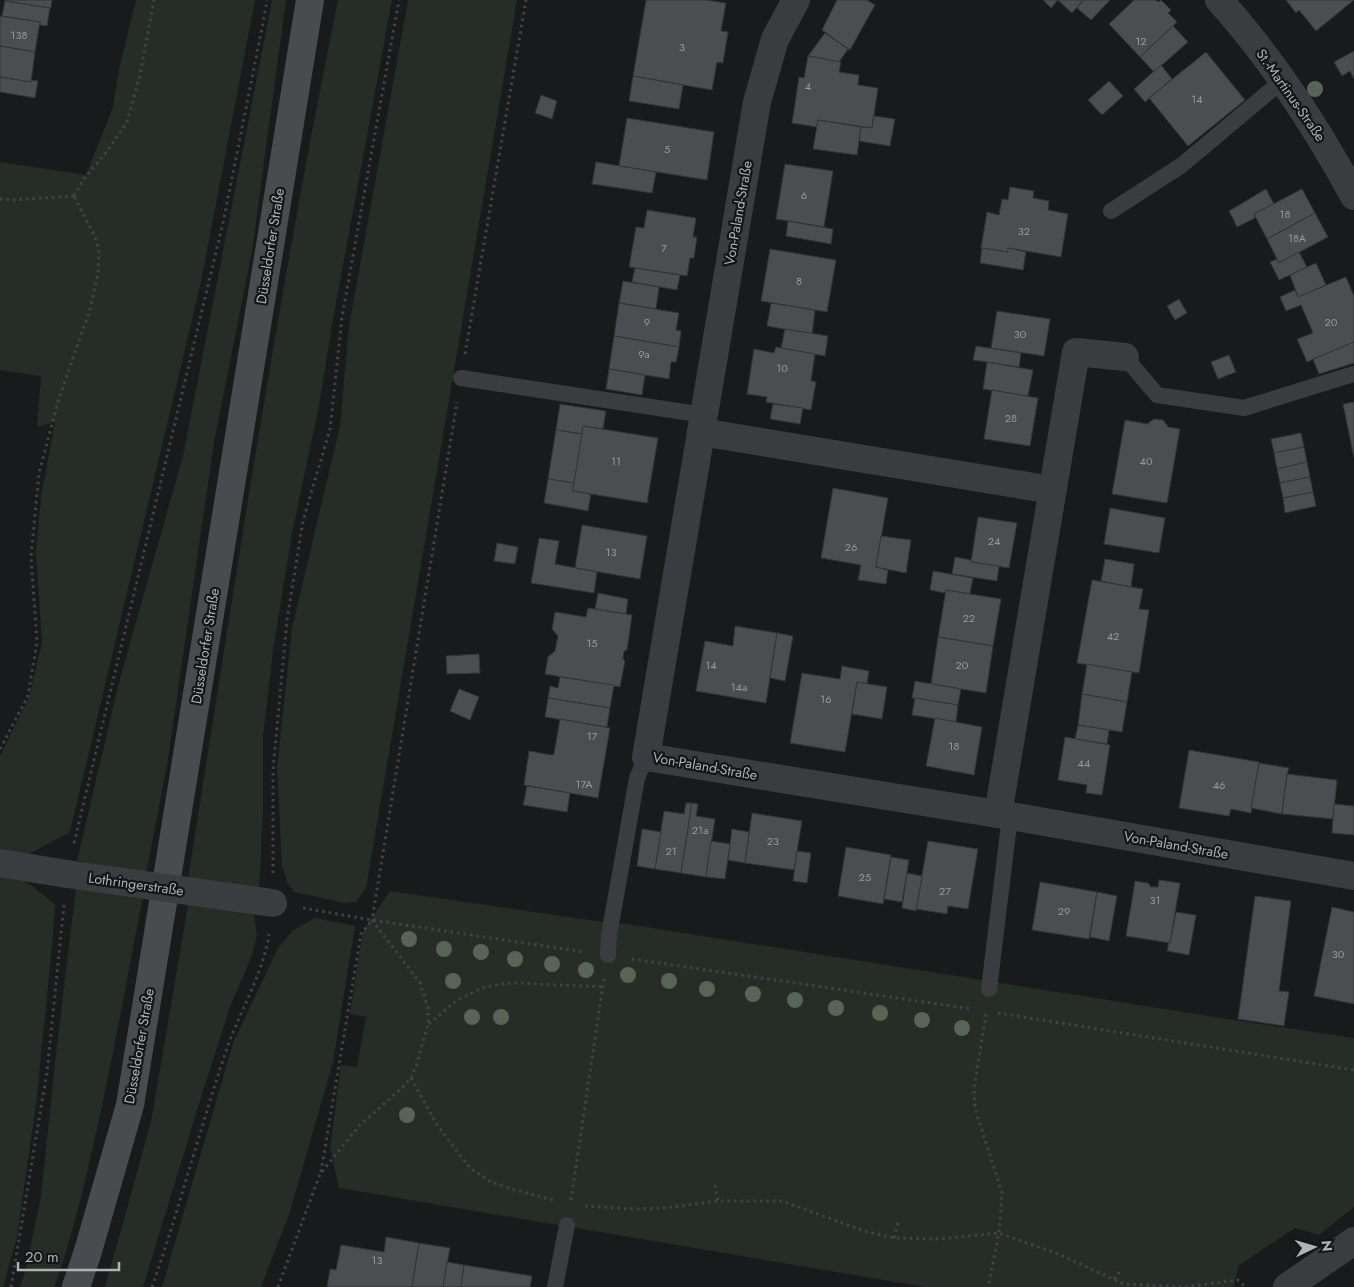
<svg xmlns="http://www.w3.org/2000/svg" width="1354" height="1287" font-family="Jost,sans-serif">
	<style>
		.green { fill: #262d26 }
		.building { fill: #4b4d50; stroke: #343437 }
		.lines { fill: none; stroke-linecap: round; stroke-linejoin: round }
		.path { stroke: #414346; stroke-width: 3; stroke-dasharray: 2.5 4; stroke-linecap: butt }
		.lane { stroke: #3b3c40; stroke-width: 16 }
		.street { stroke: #3b3c40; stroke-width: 28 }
		.secondary { stroke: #494c4f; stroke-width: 28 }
		.street-bridge { stroke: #3b3c40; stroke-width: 28 }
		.tree { fill: #576456 }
		.labels { text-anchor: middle; stroke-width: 4.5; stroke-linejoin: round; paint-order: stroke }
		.number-label { font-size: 11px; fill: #949a9f }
		.street-label { font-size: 14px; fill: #adb3b9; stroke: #141516 }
	</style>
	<rect width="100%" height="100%" fill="#191a1b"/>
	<g class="green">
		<path d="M136 0H255L201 282 70 832 25 856 0 852V756L29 698 42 642 36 553 41 497 55 422 37 427 41 376 0 370V162L86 175 113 107 119 69Z"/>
		<path d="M272 0H286L252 251 214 442 167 766 146 873 77 861 119 682 183 456Z"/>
		<path d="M338 0H392L332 325 319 406 292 533 273 650 263 737V809L259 893 187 885C234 589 278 293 338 0Z"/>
		<path d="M408 0H517L366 888 356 902 345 903 294 892 287 882 282 866 277 768 292 628 340 426 349 326Z"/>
		<path d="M0 874 20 877 55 904 52 946 36 1105 17 1237 3 1287H0Z"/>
		<path d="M76 887 143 896C128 974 114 1052 97 1129 85 1182 73 1236 54 1287H20L26 1268 41 1196 55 1063Z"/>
		<path d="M390 891 596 921 627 924 1234 1020 1354 1038V1207L1319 1235 1295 1228 1238 1266 1234 1287H925L339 1188 330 1148 341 1065 357 1067 366 1017 350 1014 363 931Z"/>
		<path d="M189 899 253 909 257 935 252 955 230 1007 203 1091 143 1287H105L151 1122Z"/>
		<path d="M315 918 355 926 333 1062 290 1212 261 1287H162L233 1043 278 948 292 931Z"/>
	</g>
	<g class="building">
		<path d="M5 0H52L51 8H50L5 1Z"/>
		<path d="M646 0H706L726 3 721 31 728 32 723 63 717 62 712 90 633 76Z"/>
		<path d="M837 0H867L875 5 850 50 822 30Z"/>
		<path d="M1043 0H1058L1051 8Z"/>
		<path d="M1058 0H1083L1072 13Z"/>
		<path d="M1083 0H1110L1091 20 1077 8Z"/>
		<path d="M1134 0H1156L1158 2 1161 0 1171 10 1168 13 1177 22 1140 57 1109 24Z"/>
		<path d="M1286 0H1354L1316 31 1299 10 1296 13Z"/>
		<path d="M5 1 50 8 47 26 40 25V22L2 16Z"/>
		<path d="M0 16 40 22 35 52 0 46Z"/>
		<path d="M1173 26 1188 42 1154 72 1140 57Z"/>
		<path d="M825 33 848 49 839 62 808 56Z"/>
		<path d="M0 46 35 52 31 82 0 77Z"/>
		<path d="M1354 51V79L1350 71 1342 76 1334 62Z"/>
		<path d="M1206 52 1245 100 1188 146 1149 98Z"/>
		<path d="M808 56 841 62 839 72 859 75 858 85 878 88 872 128 818 120 817 127 792 123 799 77 804 78Z"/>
		<path d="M1161 65 1172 79 1149 98V99L1145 102 1134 89Z"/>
		<path d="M633 76 683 85 679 109 629 101Z"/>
		<path d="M0 77 31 82V80L38 81 35 98 0 92Z"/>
		<path d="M1109 81 1123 96 1102 115 1088 100Z"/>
		<path d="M541 95 557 101 552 119 535 113Z"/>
		<path d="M874 116 895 119 890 146 859 141 861 127 872 128Z"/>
		<path d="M627 118 714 132 707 180 619 166Z"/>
		<path d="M818 120 861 127 857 155 813 149Z"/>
		<path d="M596 162 656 172 652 193 592 184Z"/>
		<path d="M785 164 833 171 824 227 776 219Z"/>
		<path d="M1010 187 1034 191 1033 198 1049 201 1048 210 1068 214 1061 257 1008 248V252L981 248 987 212 999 215 1002 199 1008 200Z"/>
		<path d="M1266 189 1274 204 1254 214 1255 218 1237 227 1229 211Z"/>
		<path d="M1302 189 1315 213 1267 239 1254 214Z"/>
		<path d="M647 210 696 218 693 237H697L694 258H690L687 276 629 267 636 227 644 228Z"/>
		<path d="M1315 213 1328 237 1279 263 1267 239Z"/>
		<path d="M788 221 833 229 831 244 786 236Z"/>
		<path d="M982 248 1008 252V248L1026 252 1023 270 980 263Z"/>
		<path d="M770 249 836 260 827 312 761 301Z"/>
		<path d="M1299 252 1307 267 1279 280 1270 262 1277 259 1279 263Z"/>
		<path d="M1316 263 1326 285 1298 297 1290 275Z"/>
		<path d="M635 268 680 275 677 290 632 282Z"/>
		<path d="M1346 277 1354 296V342L1307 362 1297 339 1313 333 1301 305 1286 311 1280 297 1295 290 1298 297Z"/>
		<path d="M623 281 659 287 656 309 619 303Z"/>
		<path d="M1179 299 1187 313 1175 320 1167 306Z"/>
		<path d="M619 303 679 313 676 330 681 331 679 347 614 336Z"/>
		<path d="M771 303 815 310 812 334 767 326Z"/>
		<path d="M997 311 1050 319 1044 356 991 348Z"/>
		<path d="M785 329 828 336 825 356 781 348Z"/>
		<path d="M614 336 679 347 676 362H671L669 379 609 369Z"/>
		<path d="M1354 342V363L1319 374 1313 359Z"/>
		<path d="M976 346 1021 353 1019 367 973 360Z"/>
		<path d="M776 347 815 354 811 381 816 382 811 410 766 402 767 397 747 394 754 349 774 353Z"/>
		<path d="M1229 355 1236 372 1218 379 1211 362Z"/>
		<path d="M987 362 1033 370 1028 396 983 389Z"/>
		<path d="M609 369 645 375 642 395 606 389Z"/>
		<path d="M992 390 1038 398 1030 446 984 439Z"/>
		<path d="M1354 402V458L1343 404Z"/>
		<path d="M560 404 606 411 603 429 583 426 582 434 556 430Z"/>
		<path d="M773 404 803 408 800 424 770 419Z"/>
		<path d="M1154 419 1163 420 1168 427 1180 429 1167 503 1112 494 1125 420 1147 424Z"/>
		<path d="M583 426 658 438 647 503 572 491Z"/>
		<path d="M556 430 582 434 574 483 548 479Z"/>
		<path d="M1301 433 1304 447 1274 453 1271 439Z"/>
		<path d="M1304 447 1307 462 1277 469 1274 453Z"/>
		<path d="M1307 462 1310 477 1280 483 1277 469Z"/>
		<path d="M1310 477 1313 492 1283 498 1280 483Z"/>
		<path d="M548 479 574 483 572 491 591 494 588 511 544 503Z"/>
		<path d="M833 488 888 498 876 567 888 570 886 584 858 580 861 565 821 558Z"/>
		<path d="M1313 492 1316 506 1285 513 1283 498Z"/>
		<path d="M1110 508 1165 518 1159 553 1104 544Z"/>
		<path d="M978 517 1017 523 1009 568 971 562Z"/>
		<path d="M582 525 647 536 640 579 575 568Z"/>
		<path d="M881 536 911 540 906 573 876 567Z"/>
		<path d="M539 538 559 541 555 564 597 572 594 593 531 583Z"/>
		<path d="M497 543 518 547 515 564 494 561Z"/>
		<path d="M955 557 971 560V562L999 566 997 581 952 574Z"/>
		<path d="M1105 559 1134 564 1131 587 1101 581Z"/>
		<path d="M933 571 973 578 970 594 946 590 945 593 930 590Z"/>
		<path d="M1092 580 1143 589 1139 609 1149 610 1139 673 1077 663Z"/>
		<path d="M946 590 1001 599 993 646 938 637Z"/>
		<path d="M598 593 628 599 626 614 595 609Z"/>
		<path d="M588 608 632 615 627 650 624 651 623 659 625 661 620 687 545 674 548 657 555 651 558 636 552 629 555 612 586 617Z"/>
		<path d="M735 626 777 633 766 703 696 691 705 641 733 646Z"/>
		<path d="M777 633 793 636 785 681 770 678Z"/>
		<path d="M938 637 993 646 986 693 931 684Z"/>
		<path d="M479 654 480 673 447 674 446 656Z"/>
		<path d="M1087 664 1132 672 1127 702 1082 694Z"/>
		<path d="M842 666 869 671 867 684 857 682 845 752 790 743 802 673 840 679Z"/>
		<path d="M560 677 614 685 610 708 548 698 550 686 558 688Z"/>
		<path d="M915 681 961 689 958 705 912 698Z"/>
		<path d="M857 682 887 687 882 719 852 714Z"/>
		<path d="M459 689 479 697 470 720 450 711Z"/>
		<path d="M1082 694 1127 702 1122 732 1078 725Z"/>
		<path d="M548 698 610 708 607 727 545 717Z"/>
		<path d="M915 698 958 705 956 722 912 715Z"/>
		<path d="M935 718 982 727 974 775 926 766Z"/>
		<path d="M560 719 610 728 598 798 524 785 529 751 552 755 554 754Z"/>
		<path d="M1078 725 1109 730 1107 744 1075 739Z"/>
		<path d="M1065 737 1110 745 1102 795 1086 793 1087 785 1058 780Z"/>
		<path d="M1189 750 1259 762 1251 813 1231 809 1229 816 1179 808Z"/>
		<path d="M1259 763 1289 768 1287 774 1282 814 1251 808Z"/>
		<path d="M1287 774 1337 780 1333 819 1282 814Z"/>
		<path d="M527 786 570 793 567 812 523 805Z"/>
		<path d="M686 803H692L681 873 655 869 664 811 684 814Z"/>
		<path d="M692 803 698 804 696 816 715 819 706 877 681 873Z"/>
		<path d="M1334 804 1354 806V835L1332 833Z"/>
		<path d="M752 813 802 821 794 870 745 863Z"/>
		<path d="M642 829 661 832 655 869 637 866Z"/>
		<path d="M732 829 749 832 745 863 728 860Z"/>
		<path d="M711 841 730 844 725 879 706 877Z"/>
		<path d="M928 841 978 849 968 909 948 906 947 914 916 909Z"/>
		<path d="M846 847 891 855 883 904 838 896Z"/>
		<path d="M797 851 811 853 807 883 793 881Z"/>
		<path d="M891 857 909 860 902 902 884 899Z"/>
		<path d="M907 873 922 876 916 911 902 908Z"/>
		<path d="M1159 880 1180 883 1170 943 1126 936 1135 881 1148 883 1151 887H1158Z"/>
		<path d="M1040 882 1097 892 1089 939 1032 930Z"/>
		<path d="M1097 892 1117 896 1109 941 1090 937Z"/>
		<path d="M1255 896 1291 901 1279 991 1289 992 1284 1026 1238 1019Z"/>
		<path d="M1332 907 1354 912V1004L1314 996Z"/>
		<path d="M1176 912 1196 915 1189 955 1167 951 1169 942 1170 943Z"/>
		<path d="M386 1237 419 1243 412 1287H327L330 1269 336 1270 341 1245 384 1252Z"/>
		<path d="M419 1243 450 1248 443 1287H412Z"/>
		<path d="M447 1262 464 1265 461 1287H443Z"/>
		<path d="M464 1265 532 1276 530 1287H461Z"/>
	</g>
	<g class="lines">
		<g class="path">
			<path d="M74 196 86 176 106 153 127 122 140 75 154 0"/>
			<path d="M0 199 12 200 74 196"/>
			<path d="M465 354 526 0"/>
			<path d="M0 749 28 696 37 642 31 557 39 473 59 398 90 310 98 273 99 252 96 239 74 196"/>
			<path d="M74 843 223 223 263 23 267 0"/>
			<path d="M273 873V770L287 620 303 521 330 429 342 317 399 0"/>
			<path d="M303 908 372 920 584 952"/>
			<path d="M632 959 972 1009"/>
			<path d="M998 1013 1354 1070"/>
			<path d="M986 1014 974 1088 975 1109 990 1155 1002 1193 999 1233 988 1287"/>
			<path d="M429 1024 456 1001 482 988 501 984 519 983 603 987"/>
			<path d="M411 1078 437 1125 470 1168 491 1182 515 1190 557 1201"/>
			<path d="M321 1172 361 934 372 920"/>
			<path d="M715 1185 718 1201"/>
			<path d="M571 1200 604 978"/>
			<path d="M585 1206 633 1209 665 1208 718 1201H782L864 1231 894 1238 938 1239 999 1233 1058 1254 1124 1284 1185 1287 1238 1280 1245 1287"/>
			<path d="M894 1238 898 1222"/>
			<path d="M1114 1279 1120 1271"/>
			<path d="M11 1287 47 1072 64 905"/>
			<path d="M152 1287C179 1209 200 1129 226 1051 239 1012 263 975 269 934"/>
			<path d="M278 1287 320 1174 360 1125 401 1089 411 1078 417 1063 428 1024V1008L420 983 372 920 457 402"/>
		</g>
		<g class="lane">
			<path d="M1111 211 1182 165 1283 80"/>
			<path d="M1125 357 1157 395 1244 408 1354 374"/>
			<path d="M461 378 704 415"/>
			<path d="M608 955 609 935 637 778 646 757"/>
			<path d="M989 989 1010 816"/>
			<path d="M555 1287 567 1225"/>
		</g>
		<g class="street">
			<path d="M796 0 775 39 757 102 646 757 1010 816 1354 876"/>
			<path d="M1219 0C1272 59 1316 126 1354 196"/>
			<path d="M701 432 1052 490"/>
			<path d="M998 814 1076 352 1125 357"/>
			<path d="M0 863 67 874"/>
			<path d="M1287 1287 1354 1241"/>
		</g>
		<path class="secondary" d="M76 1287 88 1251 130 1105 310 0"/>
		<path class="street-bridge" d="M67 874 273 903"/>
	</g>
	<g class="tree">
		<circle cx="1315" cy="89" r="8"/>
		<circle cx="409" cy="939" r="8"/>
		<circle cx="444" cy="949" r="8"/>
		<circle cx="481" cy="952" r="8"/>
		<circle cx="515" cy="959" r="8"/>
		<circle cx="552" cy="964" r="8"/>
		<circle cx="586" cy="970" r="8"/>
		<circle cx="628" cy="975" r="8"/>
		<circle cx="453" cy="981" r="8"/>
		<circle cx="669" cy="981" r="8"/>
		<circle cx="707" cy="989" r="8"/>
		<circle cx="753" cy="994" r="8"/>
		<circle cx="795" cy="1000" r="8"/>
		<circle cx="836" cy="1008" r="8"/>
		<circle cx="880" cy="1013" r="8"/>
		<circle cx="472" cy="1017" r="8"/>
		<circle cx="501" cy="1017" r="8"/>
		<circle cx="922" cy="1020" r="8"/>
		<circle cx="962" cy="1028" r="8"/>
		<circle cx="407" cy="1115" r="8"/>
	</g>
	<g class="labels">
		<g class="number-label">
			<text x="19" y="39">138</text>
			<text x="1141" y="45">12</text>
			<text x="682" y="51">3</text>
			<text x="808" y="90">4</text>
			<text x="1197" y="103">14</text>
			<text x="667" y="153">5</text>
			<text x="804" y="199">6</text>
			<text x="1285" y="218">18</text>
			<text x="1024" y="235">32</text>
			<text x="1297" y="242">18A</text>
			<text x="664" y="252">7</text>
			<text x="799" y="285">8</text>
			<text x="647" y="326">9</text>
			<text x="1331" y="326">20</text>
			<text x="1020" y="338">30</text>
			<text x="644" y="358">9a</text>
			<text x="782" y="372">10</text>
			<text x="1011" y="422">28</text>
			<text x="616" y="465">11</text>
			<text x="1146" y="465">40</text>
			<text x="994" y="545">24</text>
			<text x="851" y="551">26</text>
			<text x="611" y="556">13</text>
			<text x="969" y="622">22</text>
			<text x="1113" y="640">42</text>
			<text x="592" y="647">15</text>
			<text x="711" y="669">14</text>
			<text x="962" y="669">20</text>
			<text x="739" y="691">14a</text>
			<text x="826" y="703">16</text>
			<text x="592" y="740">17</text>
			<text x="954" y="750">18</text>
			<text x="1084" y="767">44</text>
			<text x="584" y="788">17A</text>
			<text x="1219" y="789">46</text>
			<text x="700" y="834">21a</text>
			<text x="773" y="845">23</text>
			<text x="671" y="855">21</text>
			<text x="865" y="881">25</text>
			<text x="945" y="895">27</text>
			<text x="1155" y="904">31</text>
			<text x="1064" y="915">29</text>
			<text x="1338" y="958">30</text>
			<text x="377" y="1264">13</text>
		</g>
		<g class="street-label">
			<text transform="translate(1291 95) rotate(55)" y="5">St.-Martinus-Straße</text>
			<text transform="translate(738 213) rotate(-80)" y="5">Von-Paland-Straße</text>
			<text transform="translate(270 246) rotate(-81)" y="5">Düsseldorfer Straße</text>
			<text transform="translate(205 646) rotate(-81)" y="5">Düsseldorfer Straße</text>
			<text transform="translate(705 766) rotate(10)" y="5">Von-Paland-Straße</text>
			<text transform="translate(1176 845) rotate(10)" y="5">Von-Paland-Straße</text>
			<text transform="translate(136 884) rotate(8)" y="5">Lothringerstraße</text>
			<text transform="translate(139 1046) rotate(-80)" y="5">Düsseldorfer Straße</text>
		</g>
	</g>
	<g transform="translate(1314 1247) rotate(85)" stroke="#141516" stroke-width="4" paint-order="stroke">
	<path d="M0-4L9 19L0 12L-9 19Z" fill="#adb3b9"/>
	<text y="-8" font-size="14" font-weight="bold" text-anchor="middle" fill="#adb3b9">N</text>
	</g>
	<path d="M18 1262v8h101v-8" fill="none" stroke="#adb3b9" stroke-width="2.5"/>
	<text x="25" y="1262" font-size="15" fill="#adb3b9" stroke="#141516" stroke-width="4" paint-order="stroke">20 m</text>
</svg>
